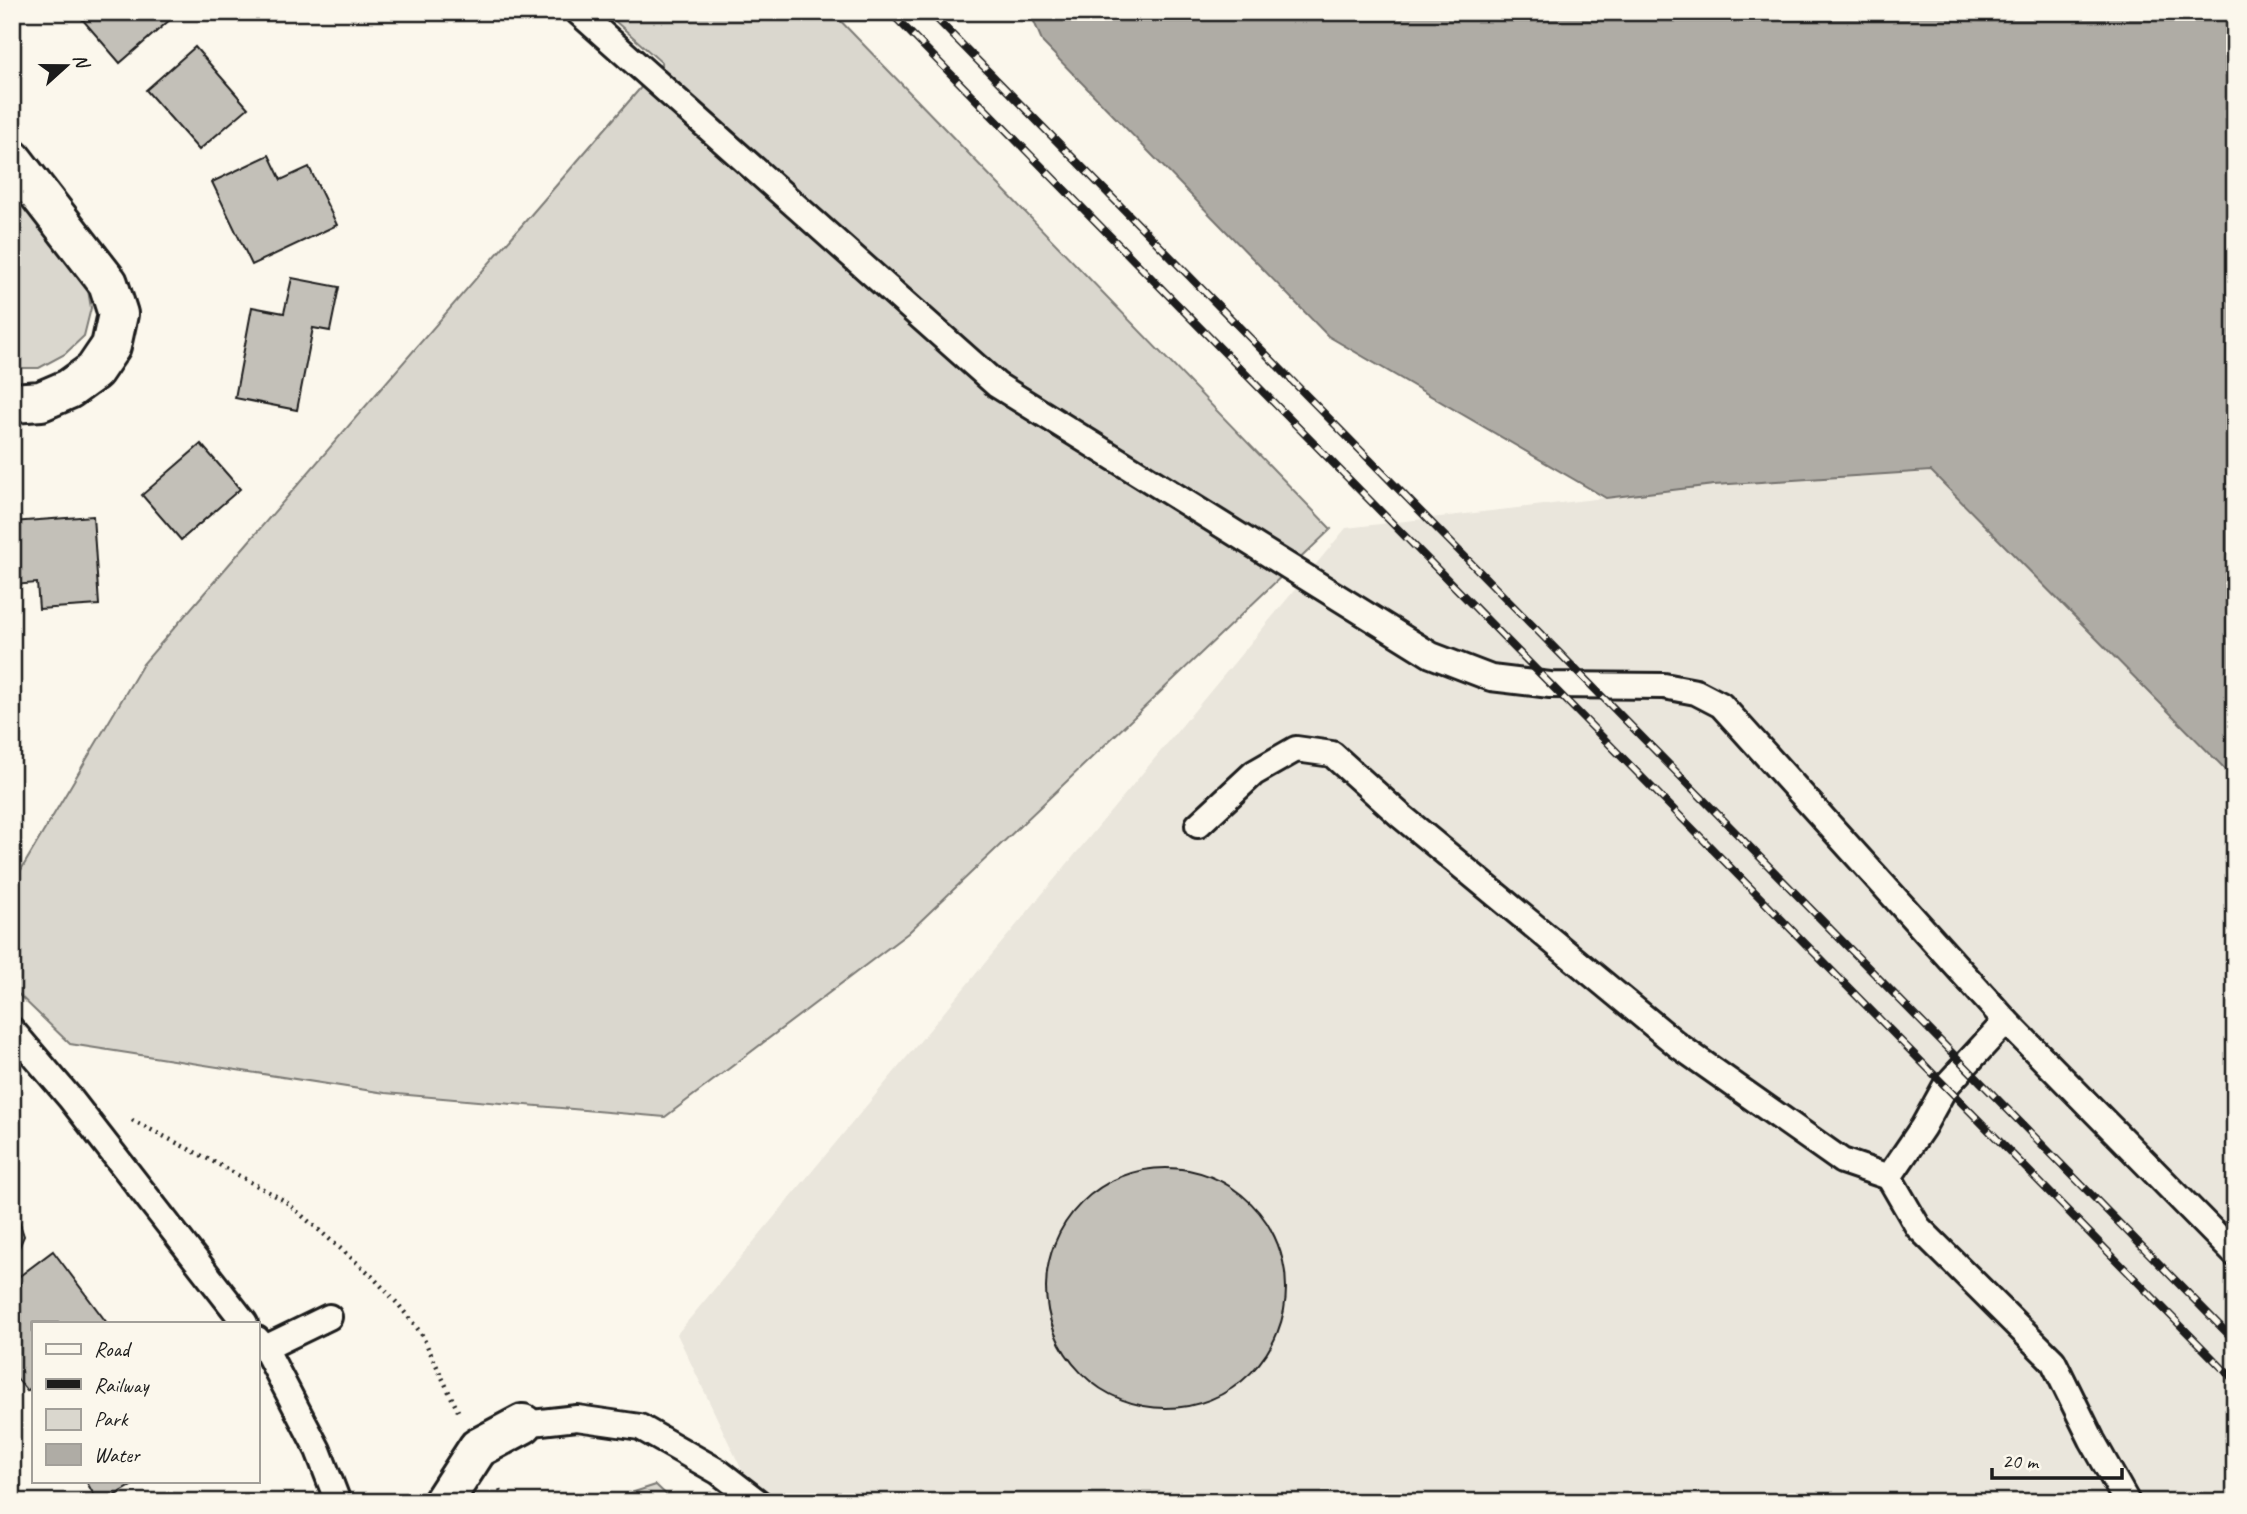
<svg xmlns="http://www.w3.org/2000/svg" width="2247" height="1514" font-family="Caveat,sans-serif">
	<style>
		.built { fill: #eae6dc }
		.green { fill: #dad7ce; stroke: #7b7a75; stroke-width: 2 }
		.water { fill: #afaca5; stroke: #74726e; stroke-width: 2 }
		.building { fill: #c3c0b8; stroke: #1c1c1c; stroke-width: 2 }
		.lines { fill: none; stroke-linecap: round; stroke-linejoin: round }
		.lane-casing { stroke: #1c1c1c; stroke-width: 30 }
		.street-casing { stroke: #1c1c1c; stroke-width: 44 }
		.path { stroke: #1c1c1c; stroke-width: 4.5; stroke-dasharray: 2 5; stroke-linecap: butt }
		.lane { stroke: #fbf7ec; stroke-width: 24 }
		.street { stroke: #fbf7ec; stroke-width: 38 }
		.rail-casing { stroke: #1c1c1c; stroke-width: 8 }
		.rail { stroke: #fbf7ec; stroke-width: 5; stroke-dasharray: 16; stroke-linecap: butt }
	</style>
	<rect width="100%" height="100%" fill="#fbf7ec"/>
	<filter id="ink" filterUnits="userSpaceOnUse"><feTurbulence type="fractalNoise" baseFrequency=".0143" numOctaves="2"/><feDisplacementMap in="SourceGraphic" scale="14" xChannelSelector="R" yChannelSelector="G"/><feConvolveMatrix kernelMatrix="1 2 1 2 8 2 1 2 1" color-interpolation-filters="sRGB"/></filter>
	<g filter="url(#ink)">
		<path class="built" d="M1931 471 2235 779V1502H757L677 1334 1346 528 1714 485Z"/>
		<g class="green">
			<path d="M605 12H832L1331 529 908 933 665 1117 385 1093 70 1044 12 988V885L143 664 662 63Z"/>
			<path d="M12 183 68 259 88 290 91 308 84 336 65 354 39 368H12Z"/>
			<path d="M656 1485 674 1502H603Z"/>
		</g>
		<path class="water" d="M1030 12H2235V779L1931 471 1714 485 1606 498 1328 336 1043 43Z"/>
		<g class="building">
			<path d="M76 12H179L120 63Z"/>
			<path d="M195 47 248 108 199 150 146 90Z"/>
			<path d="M269 155 281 180 309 167 337 225 252 265 212 182Z"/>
			<path d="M292 278 339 287 330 331 313 328 297 410 235 398 252 307 284 313Z"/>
			<path d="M201 444 240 489 181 540 142 495Z"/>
			<path d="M93 516 99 605 39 609 37 583 13 585 12 522Z"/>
			<circle cx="1166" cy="1288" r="120"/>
			<path d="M12 1218 19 1221 24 1236 18 1250 12 1255Z"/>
			<path d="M53 1251 107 1323H33V1386L27 1391 12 1372V1292L21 1285 17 1278Z"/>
			<path d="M86 1481H140L103 1502H98Z"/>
		</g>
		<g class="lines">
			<defs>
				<g id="lane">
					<path d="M578 12 997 385 1431 655 1491 678 1550 685 1664 686 1696 692 1721 705 2006 1021"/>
					<path d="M1198 825 1254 773 1296 749 1332 754 1401 816 1679 1046 1842 1161 1889 1177"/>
					<path d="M12 1030 70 1098 245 1323"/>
					<path d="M257 1339 265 1348 318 1450 338 1502"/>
					<path d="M265 1348 329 1317"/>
					<path d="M523 1424 577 1418 640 1427 719 1472 758 1502"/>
					<path d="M2127 1502 2092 1440 2053 1361 1918 1227 1889 1177 1923 1127 1945 1087 2006 1021 2235 1254"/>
				</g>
				<g id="street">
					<path d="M12 159 108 283 118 314 111 346 94 371 69 389 41 401 12 403"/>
					<path d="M443 1502 478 1448 523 1424"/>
				</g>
			</defs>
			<use href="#lane" class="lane-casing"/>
			<use href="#street" class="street-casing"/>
			<g class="path">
				<path d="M132 1120 214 1162 285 1201 369 1273 398 1304 421 1333 458 1411"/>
				<path d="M500 1490 505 1502"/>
			</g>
			<use href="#lane" class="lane"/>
			<use href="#street" class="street"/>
			<defs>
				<g id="rail">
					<path d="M890 12 2235 1381"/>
					<path d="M930 12 2235 1341"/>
				</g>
			</defs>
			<use href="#rail" class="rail-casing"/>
			<use href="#rail" class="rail"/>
		</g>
	</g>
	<rect width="2247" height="1514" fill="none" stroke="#fbf7ec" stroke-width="42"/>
	<rect x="21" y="21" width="2205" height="1472" fill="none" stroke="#1c1c1c" stroke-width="2.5" filter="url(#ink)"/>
	<rect x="32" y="1322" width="228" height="161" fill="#fbf7ec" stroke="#a29f99" stroke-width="2"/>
	<rect x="46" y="1344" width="35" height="10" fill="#fbf7ec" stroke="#a29f99" stroke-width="2"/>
	<text x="94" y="1356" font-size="21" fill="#1c1c1c">Road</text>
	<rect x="46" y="1379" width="35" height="10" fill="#1c1c1c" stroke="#a29f99" stroke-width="2"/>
	<text x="94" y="1392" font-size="21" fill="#1c1c1c">Railway</text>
	<rect x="46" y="1409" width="35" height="21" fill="#dad7ce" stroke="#a29f99" stroke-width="2"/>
	<text x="94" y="1426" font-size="21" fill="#1c1c1c">Park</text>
	<rect x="46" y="1444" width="35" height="21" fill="#afaca5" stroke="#a29f99" stroke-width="2"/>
	<text x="94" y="1462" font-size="21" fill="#1c1c1c">Water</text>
	<g transform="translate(66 66) rotate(69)" stroke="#fbf7ec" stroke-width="5" paint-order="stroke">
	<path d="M0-5L12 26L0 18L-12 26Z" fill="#1c1c1c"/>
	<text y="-10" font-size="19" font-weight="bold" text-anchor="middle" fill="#1c1c1c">N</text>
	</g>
	<path d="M1992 1468v10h130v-10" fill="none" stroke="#1c1c1c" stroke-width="3.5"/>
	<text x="2002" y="1468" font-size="21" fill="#1c1c1c" stroke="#fbf7ec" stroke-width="5" paint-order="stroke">20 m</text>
</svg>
